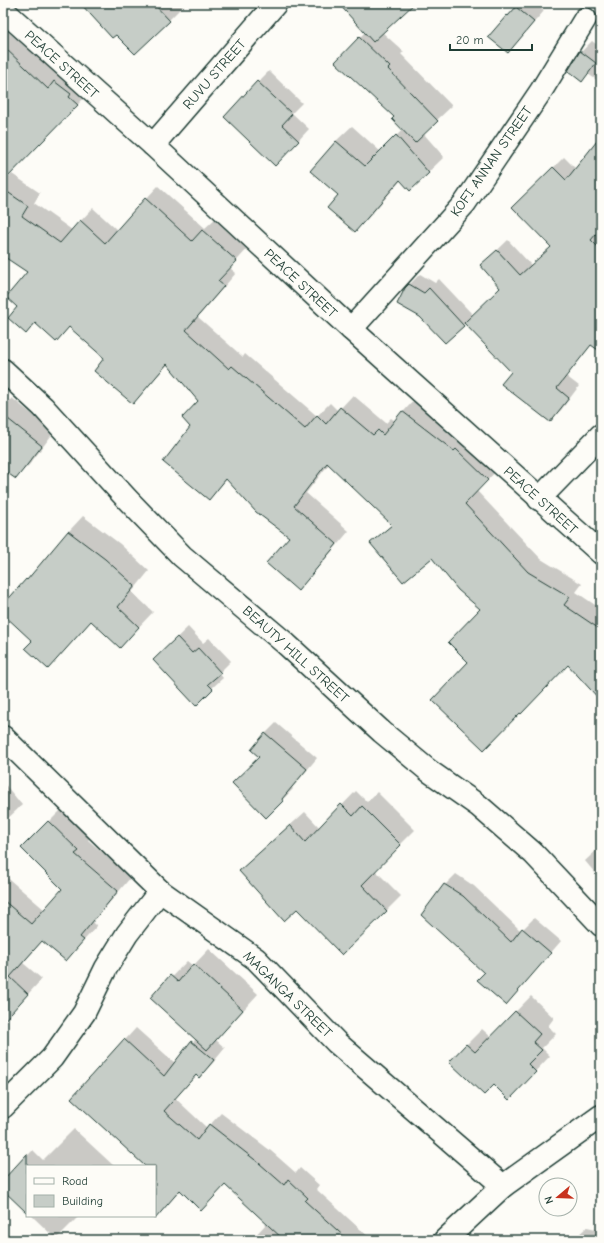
<svg xmlns="http://www.w3.org/2000/svg" width="604" height="1243" font-family="'Comic Neue',sans-serif">
	<style>
		.shadow { fill: #0003 }
		.building { fill: #c6cdc7; stroke: #1f3d34 }
		.lines { fill: none; stroke-linecap: round; stroke-linejoin: round }
		.minor-casing { stroke: #1f3d34; stroke-width: 25 }
		.minor { stroke: #fdfcf7; stroke-width: 22 }
		.labels { text-anchor: middle; stroke-width: 3.5; stroke-linejoin: round; paint-order: stroke }
		.street-label { font-size: 14px; fill: #1f3d34; stroke: #fdfcf7 }
	</style>
	<rect width="100%" height="100%" fill="#fdfcf7"/>
	<filter id="ink" filterUnits="userSpaceOnUse"><feTurbulence type="fractalNoise" baseFrequency=".025" numOctaves="2"/><feDisplacementMap in="SourceGraphic" scale="8" xChannelSelector="R" yChannelSelector="G"/><feConvolveMatrix kernelMatrix="1 2 1 2 8 2 1 2 1" color-interpolation-filters="sRGB"/></filter>
	<g filter="url(#ink)">
		<g class="shadow">
			<path d="M80 3H180L183 6 169 20 116 33 112 37Z"/>
			<path d="M353 3H413L382 32 404 52 401 54 452 106 423 133 444 157 411 189 401 180 370 216 355 231 340 195 336 141 352 126 381 152 403 129 395 117 336 62 365 32Z"/>
			<path d="M521 3H534L544 11 508 52 490 37 508 15Z"/>
			<path d="M3 21 90 92 19 164 3 149Z"/>
			<path d="M592 41 600 47 601 45V83L588 74 582 80 569 71 581 52Z"/>
			<path d="M269 71 302 103 292 113 309 129 286 154 258 82Z"/>
			<path d="M601 140V345L596 339 566 376 579 386 561 410 550 420 512 372 465 323 445 342 406 288 420 274 435 283 439 279 473 315 501 288 482 265 508 240 531 265 552 246 514 207 564 157 576 169Z"/>
			<path d="M12 174 40 193 34 203 72 230 93 208 117 230 158 186 205 228 216 218 249 247 230 268 236 273 198 317 243 357 245 354 317 416 330 403 338 411 353 395 386 423 391 418 395 421 415 399 500 467 477 491 541 559 582 584 576 592 601 609V699L568 664 470 662 482 609 432 556 372 543 392 524 329 464 306 493 349 531 310 577 298 589 290 537 227 479 209 499 192 427 199 401 168 364 133 403 105 358 70 326 56 341 36 323 26 333 19 307 28 272 3 254V183Z"/>
			<path d="M12 398 54 432 29 465 15 478 6 471 3 475V408Z"/>
			<path d="M83 516 120 544 149 571 132 592 153 612 134 632 91 621 48 668 33 641 3 613V606L39 567 69 531Z"/>
			<path d="M188 627 203 643 209 638 231 661 219 673 223 678 212 688 165 649Z"/>
			<path d="M276 723 317 758 292 788 293 789 266 816 261 757 265 734Z"/>
			<path d="M3 782 22 805 3 823Z"/>
			<path d="M356 791 367 802 377 792 415 830 375 870 401 896 343 954 255 857 305 812 320 828Z"/>
			<path d="M63 808 92 836 88 840 131 877 93 922 97 926 66 960 43 940 23 963 42 979 3 1021V874L45 910 63 889 23 848Z"/>
			<path d="M601 846V880L585 861Z"/>
			<path d="M456 874 474 886 521 931 534 918 561 941 516 993 485 973 422 915 445 885Z"/>
			<path d="M209 949 258 994 216 1040 225 1048 211 1065 199 1076 197 1075 175 1098 207 1128 221 1113 271 1151 296 1173 300 1168 319 1185 316 1189 372 1240H251L267 1223 226 1184 181 1190 166 1205 155 1195V1166H147L72 1098 136 1028 175 1063 196 1039 151 998 187 961 193 966Z"/>
			<path d="M531 996 554 1018 548 1026 556 1034 542 1048 550 1056 524 1083 494 1084 450 1061 482 1029 491 1037Z"/>
			<path d="M74 1129 114 1166H27V1212L3 1189V1181L33 1150 43 1160Z"/>
			<path d="M32 1216H79L56 1239Z"/>
			<path d="M587 1227 601 1230V1240H576V1237Z"/>
			<path d="M227 1235 228 1240H210Z"/>
			<path d="M556 1237 560 1240H553Z"/>
		</g>
		<g class="building">
			<path d="M80 3H153L170 21 135 54 116 35 112 38Z"/>
			<path d="M338 3H415L373 42Z"/>
			<path d="M516 7 534 22 508 53 488 37 507 15 508 16Z"/>
			<path d="M359 37 390 67 388 69 438 121 415 143 392 119 394 117 335 62Z"/>
			<path d="M3 46 48 89 54 81 71 94 69 97 78 105 3 182Z"/>
			<path d="M580 51 596 63 582 82 568 71Z"/>
			<path d="M257 81 292 114 282 125 299 141 275 166 224 117Z"/>
			<path d="M396 135 429 173 410 191 400 180 355 232 327 208 338 195 310 171 336 141 365 166Z"/>
			<path d="M601 136V228L591 240 601 250V352L591 345 557 388 569 398 550 422 501 384 511 372 464 323 500 288 480 265 497 250 520 275 551 247 512 207 553 167 566 180Z"/>
			<path d="M3 189 28 206 22 216 60 243 80 220 105 243 145 198 192 241 202 230 237 261 218 281 224 286 186 330 229 369 232 366 305 429 317 415 326 424 340 407 373 435 378 430 383 435 402 411 454 451 456 449 488 480 465 504 528 572 570 597 564 605 601 630V701L568 665 521 714 520 713 484 750 432 700 468 662 448 642 480 609 458 590 432 558 403 582 370 543 392 525 327 463 294 506 337 544 298 591 266 563 289 537 256 512 226 479 209 500 163 462 190 427 182 418 198 401 167 364 133 404 94 371 104 358 69 327 56 342 35 323 26 334 8 318 17 307 6 297 27 272 3 256Z"/>
			<path d="M409 284 424 293 429 288 464 326 445 343 420 317 397 304 405 288Z"/>
			<path d="M3 415 42 446 16 479 3 470Z"/>
			<path d="M68 531 105 559 135 586 118 607 139 627 120 648 91 621 48 669 25 648 32 641 3 614V605L26 579 27 580Z"/>
			<path d="M177 637 192 653 198 648 221 673 208 684 213 689 196 706 153 660Z"/>
			<path d="M265 733 307 769 282 799 283 801 266 818 232 783 259 757 251 750Z"/>
			<path d="M341 804 353 816 362 806 401 845 362 885 387 911 342 955 297 909 284 921 239 871 290 825 305 842Z"/>
			<path d="M48 821 79 851 75 854 118 891 80 937 84 940 66 961 42 941 10 977 28 994 3 1022V900L31 924 62 889 21 848Z"/>
			<path d="M444 884 463 896 511 942 522 928 551 953 506 1005 477 980 484 973 421 915Z"/>
			<path d="M193 964 243 1010 207 1050 150 998 170 975 178 982Z"/>
			<path d="M515 1011 540 1034 533 1042 542 1050 528 1064 536 1072 509 1100 494 1085 484 1095 449 1062 466 1044 475 1052Z"/>
			<path d="M124 1039 164 1076 191 1041 214 1060 199 1078 196 1075 164 1111 197 1140 209 1124 259 1163 284 1185 288 1179 308 1198 305 1201 348 1240H284L225 1185 201 1211 180 1190 155 1219V1166H145L71 1098Z"/>
			<path d="M27 1154V1213L3 1190V1180Z"/>
		</g>
		<g class="lines">
			<defs>
				<g id="minor">
					<path d="M3 10 153 145 351 329 601 553"/>
					<path d="M153 145 276 3"/>
					<path d="M351 329 465 203 541 91 585 19"/>
					<path d="M3 370 43 407 127 499 182 556 285 643 382 732 429 771 479 806 533 853 601 925"/>
					<path d="M539 499 601 435"/>
					<path d="M3 737 160 891 256 959 337 1043 503 1186"/>
					<path d="M3 1107 52 1058 84 1013 106 968 127 934 160 891"/>
					<path d="M445 1240 503 1186 601 1116"/>
				</g>
			</defs>
			<use href="#minor" class="minor-casing"/>
			<use href="#minor" class="minor"/>
		</g>
	</g>
	<g class="labels">
		<g class="street-label">
			<text transform="translate(62 64) rotate(42)" y="5">PEACE STREET</text>
			<text transform="translate(214 74) rotate(-49)" y="5">RUVU STREET</text>
			<text transform="translate(491 161) rotate(-55)" y="5">KOFI ANNAN STREET</text>
			<text transform="translate(301 283) rotate(43)" y="5">PEACE STREET</text>
			<text transform="translate(541 500) rotate(42)" y="5">PEACE STREET</text>
			<text transform="translate(296 654) rotate(42)" y="5">BEAUTY HILL STREET</text>
			<text transform="translate(288 994) rotate(44)" y="5">MAGANGA STREET</text>
		</g>
	</g>
	<rect width="604" height="1243" fill="none" stroke="#fdfcf7" stroke-width="16"/>
	<rect x="8" y="8" width="588" height="1227" fill="none" stroke="#1f3d34" stroke-width="1.5" filter="url(#ink)"/>
	<rect x="26" y="1165" width="130" height="52" fill="#fdfcf7" stroke="#a4b0a9"/>
	<rect x="34" y="1178" width="20" height="6" fill="#fdfcf7" stroke="#a4b0a9"/>
	<text x="62" y="1185" font-size="12" fill="#1f3d34">Road</text>
	<rect x="34" y="1195" width="20" height="12" fill="#c6cdc7" stroke="#a4b0a9"/>
	<text x="62" y="1205" font-size="12" fill="#1f3d34">Building</text>
	<g transform="translate(558 1197) rotate(251)"><circle r="19" fill="#fdfcf7" stroke="#a4b0a9"/>
	<path d="M0-3L7 15L0 10L-7 15Z" fill="#c8321e"/>
	<text y="-6" font-size="11" font-weight="bold" text-anchor="middle" fill="#1f3d34">N</text>
	</g>
	<path d="M450 44v6h82v-6" fill="none" stroke="#1f3d34" stroke-width="2"/>
	<text x="456" y="44" font-size="12" fill="#1f3d34" stroke="#fdfcf7" stroke-width="3" paint-order="stroke">20 m</text>
</svg>
